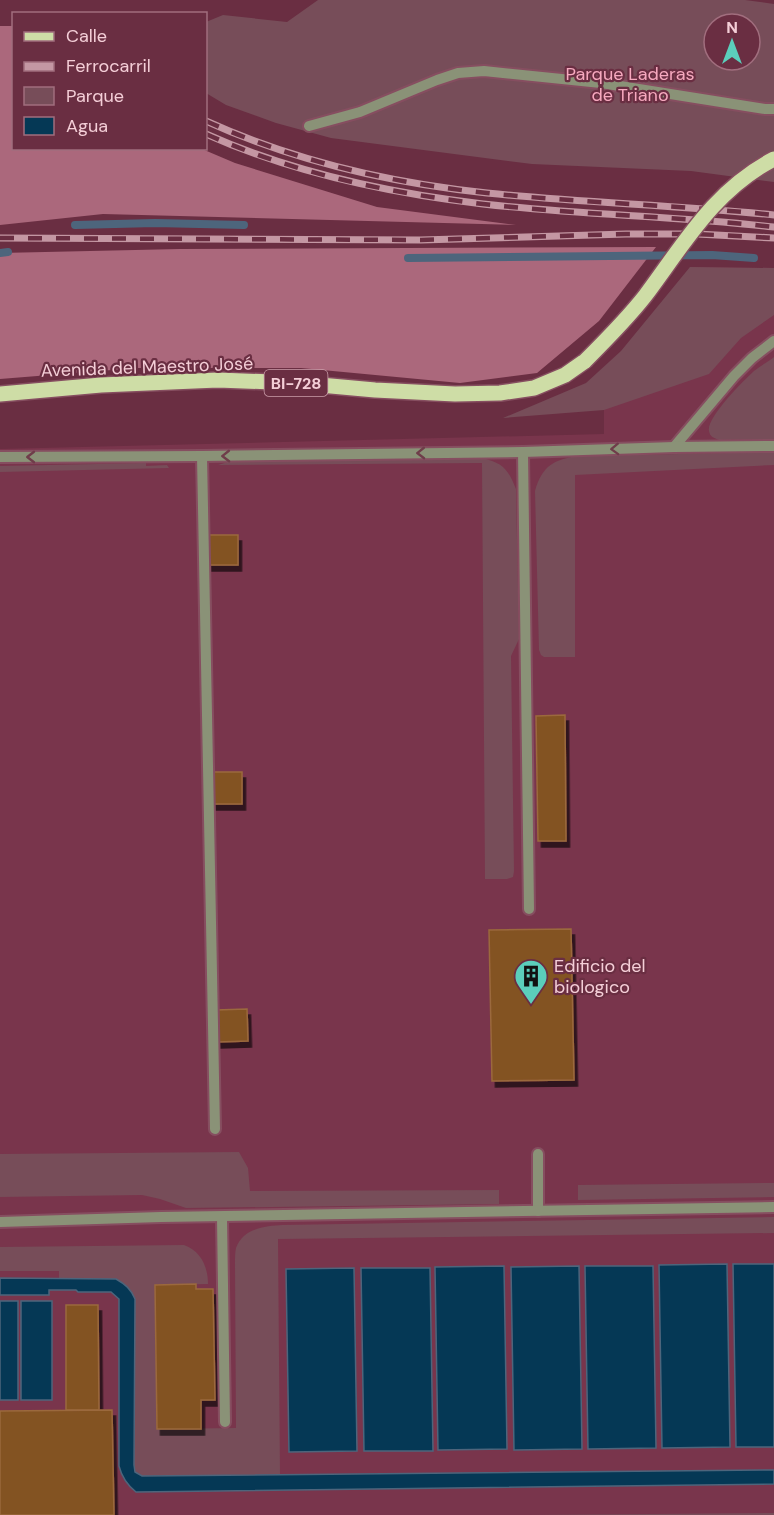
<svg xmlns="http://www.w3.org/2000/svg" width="774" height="1515" font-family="'DM Sans',sans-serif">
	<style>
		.built { fill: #79354c }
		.green { fill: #774d59; fill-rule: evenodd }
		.forest { fill: #ab687c }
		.water { fill: #053855; stroke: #4d657c; stroke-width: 1.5 }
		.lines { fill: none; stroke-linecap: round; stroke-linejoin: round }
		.stream { stroke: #4d657c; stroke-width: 8 }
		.building { fill: #835224; stroke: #9b693c; stroke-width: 1.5; filter: url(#shadow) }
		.minor-casing { stroke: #864e60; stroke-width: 14 }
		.major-casing { stroke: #864e60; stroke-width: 18 }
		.minor { stroke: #8a9277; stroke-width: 10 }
		.major { stroke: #cedda6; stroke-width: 15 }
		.rail-casing { stroke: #c497a3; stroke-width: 7 }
		.rail { stroke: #6a2e42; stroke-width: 4.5; stroke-dasharray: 14; stroke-linecap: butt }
		.major-bridge-casing { stroke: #864e60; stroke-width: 18; stroke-linecap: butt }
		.major-bridge { stroke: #cedda6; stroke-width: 15 }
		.oneway { stroke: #6f3d4a }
		.labels { text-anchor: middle; stroke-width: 4.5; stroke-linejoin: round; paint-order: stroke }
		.shield { fill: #6a2e42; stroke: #cb9eaa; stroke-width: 1.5 }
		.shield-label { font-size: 16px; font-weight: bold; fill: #f4ced7 }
		.park-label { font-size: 18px; fill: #f7a9bf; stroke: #6a2e42 }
		.street-label { font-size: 18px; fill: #f4ced7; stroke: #6a2e42 }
		.poi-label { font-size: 18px; fill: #f4ced7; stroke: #6a2e42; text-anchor: start }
	</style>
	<defs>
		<filter id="shadow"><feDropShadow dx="3.5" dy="6" stdDeviation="0" flood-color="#0009"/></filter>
	</defs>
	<rect width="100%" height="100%" fill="#6a2e42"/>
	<path class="built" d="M690 267 774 268V1515H0V449L604 434V410L630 391 647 363Z"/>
	<g class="green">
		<path d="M318 0H745L774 4V182L691 171 532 164 331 138 276 123 226 105 206 93V22L223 15 287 22ZM714 24H750V60H714Z"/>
		<path d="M690 267 774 268V315L741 338 709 374 604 410 503 418 586 383 621 351Z"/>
		<path d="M774 357V439L719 440C714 438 710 437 709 431 706 418 744 380 754 371 760 366 768 362 774 357Z"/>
		<path d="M774 452V465L575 475V657H544L541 655 539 650 535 491C542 466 554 459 579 456Z"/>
		<path d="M482 458C503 463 508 469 516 489L519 639 511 656 514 871 513 877 507 879H485L482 463 218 465 231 461Z"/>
		<path d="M146 463V466L167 465 169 468 0 472V466Z"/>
		<path d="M239 1152 248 1168 250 1191 499 1190V1204L186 1208 160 1199 142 1195 0 1197V1154Z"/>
		<path d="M774 1183V1197L578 1200V1185Z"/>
		<path d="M774 1217V1233L278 1239 280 1475 152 1477 142 1476 135 1472 134 1465 135 1299C131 1288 125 1284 116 1279H59V1271H0V1247L184 1245C201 1251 208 1267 208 1284L155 1285 157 1429 236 1428 235 1263C235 1259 235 1252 236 1248 243 1228 265 1226 283 1225Z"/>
		<path d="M774 1513V1515H528Z"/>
	</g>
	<g class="forest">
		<path d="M0 26H13L14 148 202 149 235 163 377 207 516 225 103 214 0 225Z"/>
		<path d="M656 247 599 321 537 373 460 383 301 368H137L0 379V253L180 249Z"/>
	</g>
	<g class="water">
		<path d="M727 1264 730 1447 662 1448 659 1265Z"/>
		<path d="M733 1264H774V1447H736Z"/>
		<path d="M504 1266 507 1449 438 1450 435 1267Z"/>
		<path d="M579 1266 582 1449 514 1450 511 1267Z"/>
		<path d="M585 1266H653L656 1448 588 1449Z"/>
		<path d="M354 1268 357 1451 289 1452 286 1269Z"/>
		<path d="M361 1268H430L433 1451H364Z"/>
		<path d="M0 1278 116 1279C125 1284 131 1289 135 1299L134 1465 135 1472 142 1476 774 1470V1484L136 1492C127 1485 122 1478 119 1466V1299L111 1292H78L76 1290H49V1295H0Z"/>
		<rect x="0" y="1301" width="18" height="99"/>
		<rect x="21" y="1301" width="31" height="99"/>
	</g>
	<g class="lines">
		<g class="stream">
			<path d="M75 225 155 223 244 225"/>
			<path d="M0 253 8 252"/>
			<path d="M408 258 712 255 754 258"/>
		</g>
	</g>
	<g class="building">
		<rect x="208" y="535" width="30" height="30"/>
		<path d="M565 715 566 841H538L536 716Z"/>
		<rect x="211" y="772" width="31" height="32"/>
		<path d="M571 929 574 1080 492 1081 489 930Z"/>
		<path d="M247 1009 248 1041 217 1042 216 1010Z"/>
		<path d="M196 1284V1289H213L215 1400H201V1429H157L155 1285Z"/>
		<path d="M66 1305H98L99 1410H66Z"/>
		<path d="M112 1410 114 1515H0V1411Z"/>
	</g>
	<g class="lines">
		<defs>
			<g id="minor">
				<path d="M309 126 360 112 437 80 458 73 484 71 601 83 765 109H774"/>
				<path d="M674 447 734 376 752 358 774 341"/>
				<path d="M523 452 529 909"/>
				<path d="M202 456 215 1129"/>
				<path d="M0 457 202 456 523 452 674 447 774 446"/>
				<path d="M538 1154V1211"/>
				<path d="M222 1217 225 1422"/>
				<path d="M0 1222 161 1217 774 1207"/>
			</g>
			<path id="major" d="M0 394 101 385 218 380 298 383 375 390 455 394 500 393 534 388 565 375 585 361"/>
		</defs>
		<use href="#minor" class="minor-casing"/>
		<use href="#major" class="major-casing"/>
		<use href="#minor" class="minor"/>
		<use href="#major" class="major"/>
		<defs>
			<g id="rail">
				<path d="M206 121C294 161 391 183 487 193 583 203 679 205 774 215"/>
				<path d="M206 134C293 173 388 193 483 204 580 215 677 216 774 227"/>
				<path d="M0 238 421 240 626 234H697L774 238"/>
			</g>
		</defs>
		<use href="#rail" class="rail-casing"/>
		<use href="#rail" class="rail"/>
		<defs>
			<path id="major-bridge" d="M585 361C606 340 627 319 645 296 684 244 714 190 774 159"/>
		</defs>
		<use href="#major-bridge" class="major-bridge-casing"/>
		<use href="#major-bridge" class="major-bridge"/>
	</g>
	<defs><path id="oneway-chevron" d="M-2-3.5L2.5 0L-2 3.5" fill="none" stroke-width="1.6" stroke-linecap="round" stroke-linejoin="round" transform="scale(1.5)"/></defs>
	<g class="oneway">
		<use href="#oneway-chevron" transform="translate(615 449) rotate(178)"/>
		<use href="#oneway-chevron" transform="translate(421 453) rotate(179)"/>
		<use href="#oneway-chevron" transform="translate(226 456) rotate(179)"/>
		<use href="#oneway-chevron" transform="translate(31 457) rotate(180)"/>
	</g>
	<defs>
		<symbol id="building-pin" viewBox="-11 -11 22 30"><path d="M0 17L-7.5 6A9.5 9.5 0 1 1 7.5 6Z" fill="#5bcebb" stroke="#6a2e42"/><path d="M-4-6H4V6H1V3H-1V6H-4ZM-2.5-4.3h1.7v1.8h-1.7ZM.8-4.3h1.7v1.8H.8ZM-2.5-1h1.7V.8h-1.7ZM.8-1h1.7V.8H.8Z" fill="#111"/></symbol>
	</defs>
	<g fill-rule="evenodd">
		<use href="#building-pin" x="512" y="957" width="38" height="52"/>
	</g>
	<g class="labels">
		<rect class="shield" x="264.5" y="370" width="63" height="26" rx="4.5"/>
		<g class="shield-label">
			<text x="296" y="389">BI-728</text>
		</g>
		<g class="park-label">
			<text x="630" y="80">Parque Laderas<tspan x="630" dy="21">de Triano</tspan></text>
		</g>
		<g class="street-label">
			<text transform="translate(147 367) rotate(-2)" y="6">Avenida del Maestro José</text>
		</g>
		<g class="poi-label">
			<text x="554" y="972">Edificio del<tspan x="554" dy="21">biologico</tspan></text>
		</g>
	</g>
	<rect x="12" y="12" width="195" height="138" fill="#6a2e42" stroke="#a16e7e" stroke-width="1.5"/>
	<rect x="24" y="32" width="30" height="9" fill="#cedda6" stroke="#a16e7e" stroke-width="1.5"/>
	<text x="66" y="42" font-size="18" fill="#f4ced7">Calle</text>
	<rect x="24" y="62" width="30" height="9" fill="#c497a3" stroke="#a16e7e" stroke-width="1.5"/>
	<text x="66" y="72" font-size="18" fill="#f4ced7">Ferrocarril</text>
	<rect x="24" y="87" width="30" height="18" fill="#774d59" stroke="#a16e7e" stroke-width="1.5"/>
	<text x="66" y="102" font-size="18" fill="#f4ced7">Parque</text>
	<rect x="24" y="117" width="30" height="18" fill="#053855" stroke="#a16e7e" stroke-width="1.5"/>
	<text x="66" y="132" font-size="18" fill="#f4ced7">Agua</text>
	<g transform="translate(732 42)"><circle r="28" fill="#6a2e42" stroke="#a16e7e" stroke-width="1.5"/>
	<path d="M0-4.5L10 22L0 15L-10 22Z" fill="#5bcebb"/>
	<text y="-9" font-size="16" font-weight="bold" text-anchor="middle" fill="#f4ced7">N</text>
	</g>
</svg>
